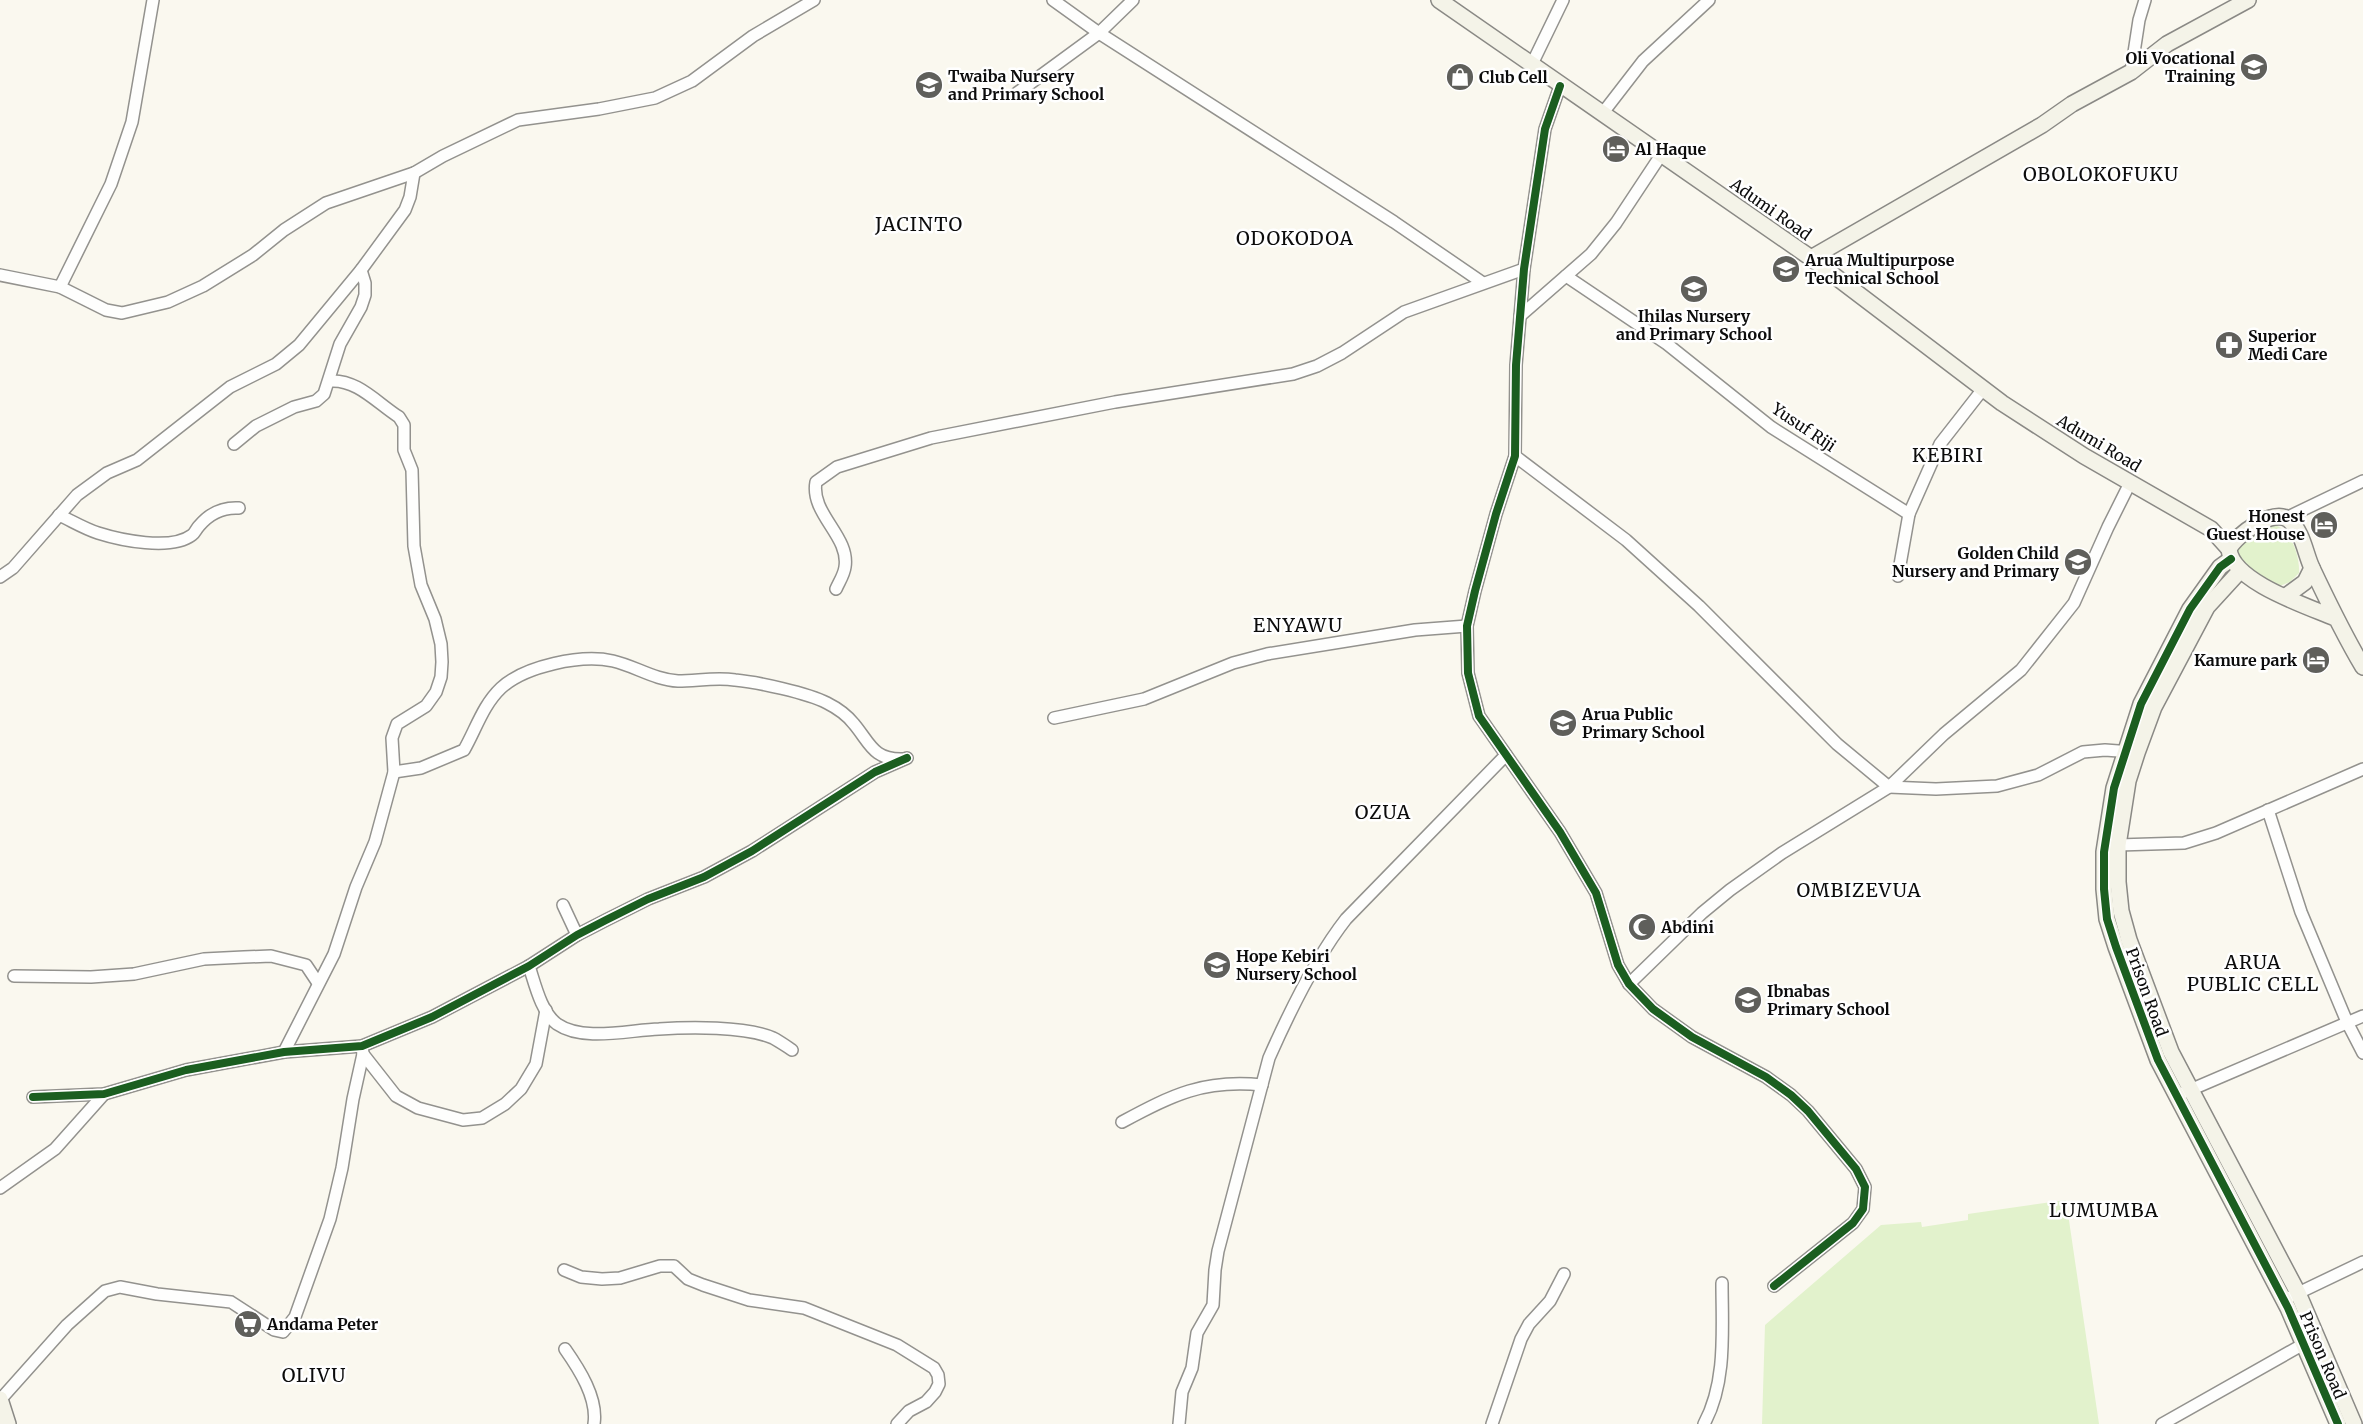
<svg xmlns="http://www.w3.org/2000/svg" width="2363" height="1424" font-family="Merriweather,serif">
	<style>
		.green { fill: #e2f2cc }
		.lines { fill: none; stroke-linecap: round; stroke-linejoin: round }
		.street-casing { stroke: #93928e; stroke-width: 14 }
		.secondary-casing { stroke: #8a8985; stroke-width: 18 }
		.street { stroke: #fefefd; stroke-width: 11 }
		.secondary { stroke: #f4f3e8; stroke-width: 15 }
		.cycleway-casing { stroke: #fff; stroke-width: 11 }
		.cycleway { stroke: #1b5e20; stroke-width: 8 }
		.labels { text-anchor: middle; stroke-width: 5; stroke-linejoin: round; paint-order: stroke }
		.poi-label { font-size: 16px; font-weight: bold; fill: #0c0c0c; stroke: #fff; text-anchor: start }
		.street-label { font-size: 16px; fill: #0c0c0c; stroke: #fff }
		.quarter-label { font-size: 19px; letter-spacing: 1px; fill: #0c0c0c; stroke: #fff }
	</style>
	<rect width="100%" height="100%" fill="#faf8ef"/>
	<g class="green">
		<path d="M2270 524C2290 526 2300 555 2299 573L2290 582 2277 587 2234 559 2232 548Z"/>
		<path d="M2066 1200 2099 1424H1762L1765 1325 1881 1225 1921 1222 1922 1227 1968 1220V1214Z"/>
	</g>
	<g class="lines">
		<defs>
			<g id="street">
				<path d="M1053 0 1099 33 1394 222 1483 283"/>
				<path d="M1532 64 1563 0"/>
				<path d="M2131 72 2139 20 2145 0"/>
				<path d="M1560 86 1545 129 1524 269 1516 365 1515 456 1496 514 1475 591 1467 626 1468 673 1479 716 1560 832 1596 893 1618 965 1629 984 1653 1009 1692 1037 1766 1077 1791 1095 1808 1111 1856 1169 1865 1187 1863 1209 1853 1223 1774 1286"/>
				<path d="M1017 93 1099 33 1133 0"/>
				<path d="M1602 114 1643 61 1709 0"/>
				<path d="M0 275 60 287 106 310 122 313 168 302 203 286 253 255 284 230 326 203 414 173 443 156 518 120 599 109 655 98 692 81 753 36 814 0"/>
				<path d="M1566 276 1667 344 1771 427 1909 514"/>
				<path d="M60 287 111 184 132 122 153 0"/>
				<path d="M1520 316 1591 254 1616 223 1661 155"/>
				<path d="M234 444 256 426 294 407 316 401 324 394 340 344 361 307 365 295V283L361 270"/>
				<path d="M1515 456 1626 540 1699 606 1837 744 1889 787 1936 789 1997 786 2038 775 2083 752 2105 750 2132 752"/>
				<path d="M59 515C72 521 85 529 98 533 120 540 171 551 192 535 195 533 196 529 199 526 209 514 223 507 239 508"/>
				<path d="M2286 518 2363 481"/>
				<path d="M1898 576 1909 514 1940 444 1983 389"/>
				<path d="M0 577 13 568 77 495 107 473 137 460 230 387 276 364 299 345 361 270 405 210 410 197 414 173"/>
				<path d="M836 589C839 582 844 575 845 567 850 536 810 514 816 482L837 467 931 438 1115 402 1293 374 1317 366 1342 353 1404 312 1524 269"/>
				<path d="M1054 718 1144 699 1233 663 1267 654 1415 630 1467 626"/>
				<path d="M394 772 421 768 464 750C476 729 483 705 501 688 525 666 581 654 613 661 635 666 655 680 678 681 697 681 716 677 735 680 757 682 808 693 827 703 837 708 847 715 854 724 870 743 873 760 903 759"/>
				<path d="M2268 810 2301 912 2347 1022 2363 1053"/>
				<path d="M2118 845 2184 843 2216 833 2363 769"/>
				<path d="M563 905 577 935"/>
				<path d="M529 966C535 984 541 1012 557 1024 583 1042 629 1030 659 1029 689 1027 745 1026 773 1038 779 1041 786 1046 792 1050"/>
				<path d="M14 976 91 977 134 974 204 959 244 957 271 956 306 965 318 983"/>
				<path d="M1629 984 1702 913 1730 890 1782 853 1889 787 1944 734 2021 670 2074 603 2108 527 2130 483"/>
				<path d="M284 1052 334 954 356 887 375 842 394 772 392 738 397 724 426 706 436 692 441 677 442 662 441 644 435 619 421 585 414 546 412 470 404 450V425L399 417C377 403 357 379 330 381"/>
				<path d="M363 1054 396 1096 418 1108 463 1120 482 1118 505 1104 521 1089 536 1064 546 1010"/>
				<path d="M2183 1093 2363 1016"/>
				<path d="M33 1097 104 1094 186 1070 284 1052 362 1046 432 1017 529 966 577 935 606 920 648 899 704 877 752 851 875 772 907 758"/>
				<path d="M1122 1122C1172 1095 1204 1079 1262 1085"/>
				<path d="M0 1188 55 1149 104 1094"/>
				<path d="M564 1270 581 1277 602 1279 620 1278 660 1266H674L688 1279 703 1285 749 1300 804 1308 897 1345 934 1368 938 1375 939 1384 935 1392 926 1402 909 1411 897 1424"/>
				<path d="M2292 1296 2363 1262"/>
				<path d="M565 1349C579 1369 598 1398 594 1424"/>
				<path d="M0 1400 67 1325 105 1291 120 1287 157 1294 231 1302 274 1330 283 1332 295 1317 330 1219 342 1168 353 1099 363 1054 362 1046"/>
				<path d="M1179 1424 1182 1392 1192 1368 1197 1333 1213 1305 1215 1270 1218 1251 1269 1058C1288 1015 1317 956 1346 919L1506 755"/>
				<path d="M1492 1424 1521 1339 1529 1324 1550 1301 1564 1274"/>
				<path d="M1704 1424C1727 1382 1722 1329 1722 1283"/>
				<path d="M2162 1424 2309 1341"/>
			</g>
			<g id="secondary">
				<path d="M1439 0 1811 258 2002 403 2084 456 2211 529 2229 549"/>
				<path d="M1811 258 2042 125 2072 104 2131 72 2167 44 2248 0"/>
				<path d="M2231 559 2220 567 2190 609 2141 704 2114 788 2104 852V889L2107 919 2116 947 2158 1060 2288 1308 2338 1424"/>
				<path d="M2240 571 2207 607 2154 707 2137 753 2128 781 2118 845V882L2121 911 2129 940 2171 1052 2298 1293 2354 1424"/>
				<path d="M2286 596 2305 582 2312 568"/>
				<path d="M2335 618C2307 606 2232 582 2229 549 2236 535 2274 507 2289 520 2303 532 2305 553 2312 568 2328 602 2344 635 2363 667"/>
				<path d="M0 1399 8 1424"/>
			</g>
		</defs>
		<use href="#street" class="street-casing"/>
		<use href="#secondary" class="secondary-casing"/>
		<use href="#street" class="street"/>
		<use href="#secondary" class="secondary"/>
		<defs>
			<g id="cycleway">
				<path d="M1560 86 1545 129 1524 269 1516 365 1515 456 1496 514 1475 591 1467 626 1468 673 1479 716 1560 832 1596 893 1618 965 1629 984 1653 1009 1692 1037 1766 1077 1791 1095 1808 1111 1856 1169 1865 1187 1863 1209 1853 1223 1774 1286"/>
				<path d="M2231 559 2220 567 2190 609 2141 704 2114 788 2104 852V889L2107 919 2116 947 2158 1060 2288 1308 2338 1424"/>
				<path d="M33 1097 104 1094 186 1070 284 1052 362 1046 432 1017 529 966 577 935 606 920 648 899 704 877 752 851 875 772 907 758"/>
			</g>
		</defs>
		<use href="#cycleway" class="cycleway-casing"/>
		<use href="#cycleway" class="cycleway"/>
	</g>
	<defs>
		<symbol id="school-disc" viewBox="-11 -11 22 22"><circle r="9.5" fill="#5f5f5b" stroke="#fff"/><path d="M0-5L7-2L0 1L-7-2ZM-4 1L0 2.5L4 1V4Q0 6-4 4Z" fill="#fff"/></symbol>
		<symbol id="shop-disc" viewBox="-11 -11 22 22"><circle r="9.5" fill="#5f5f5b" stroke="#fff"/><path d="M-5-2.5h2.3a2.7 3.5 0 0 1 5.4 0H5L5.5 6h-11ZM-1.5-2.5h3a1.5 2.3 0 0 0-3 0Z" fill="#fff"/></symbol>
		<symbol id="hotel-disc" viewBox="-11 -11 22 22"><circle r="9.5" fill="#5f5f5b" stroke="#fff"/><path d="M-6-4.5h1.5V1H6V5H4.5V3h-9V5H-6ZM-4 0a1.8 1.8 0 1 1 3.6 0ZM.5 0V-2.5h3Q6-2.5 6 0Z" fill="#fff"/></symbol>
		<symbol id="university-disc" viewBox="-11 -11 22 22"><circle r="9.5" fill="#5f5f5b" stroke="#fff"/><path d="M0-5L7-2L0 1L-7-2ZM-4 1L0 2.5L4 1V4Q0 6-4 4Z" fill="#fff"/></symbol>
		<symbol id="pharmacy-disc" viewBox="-11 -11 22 22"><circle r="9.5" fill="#5f5f5b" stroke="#fff"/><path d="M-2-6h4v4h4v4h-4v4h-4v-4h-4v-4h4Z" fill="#fff"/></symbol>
		<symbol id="mosque-disc" viewBox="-11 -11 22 22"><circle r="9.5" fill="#5f5f5b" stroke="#fff"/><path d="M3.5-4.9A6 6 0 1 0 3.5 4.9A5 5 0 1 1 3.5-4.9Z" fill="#fff"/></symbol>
		<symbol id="supermarket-disc" viewBox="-11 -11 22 22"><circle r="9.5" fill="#5f5f5b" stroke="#fff"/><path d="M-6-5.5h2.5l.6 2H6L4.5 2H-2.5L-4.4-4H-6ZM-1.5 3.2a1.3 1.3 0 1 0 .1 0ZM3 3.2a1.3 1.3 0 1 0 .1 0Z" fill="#fff"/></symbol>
	</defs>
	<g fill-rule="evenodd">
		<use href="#school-disc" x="2238" y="51" width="32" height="32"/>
		<use href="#shop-disc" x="1444" y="61" width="32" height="32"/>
		<use href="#school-disc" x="913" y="69" width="32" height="32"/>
		<use href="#hotel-disc" x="1600" y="133" width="32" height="32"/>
		<use href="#university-disc" x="1770" y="253" width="32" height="32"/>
		<use href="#school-disc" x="1678" y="273" width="32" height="32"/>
		<use href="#pharmacy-disc" x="2213" y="329" width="32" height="32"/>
		<use href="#hotel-disc" x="2308" y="509" width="32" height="32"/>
		<use href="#school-disc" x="2062" y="546" width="32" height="32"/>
		<use href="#hotel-disc" x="2300" y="644" width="32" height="32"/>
		<use href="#school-disc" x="1547" y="707" width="32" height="32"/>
		<use href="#mosque-disc" x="1626" y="911" width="32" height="32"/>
		<use href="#school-disc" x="1201" y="949" width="32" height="32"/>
		<use href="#school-disc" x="1732" y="984" width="32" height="32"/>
		<use href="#supermarket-disc" x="232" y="1308" width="32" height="32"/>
	</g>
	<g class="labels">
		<g class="poi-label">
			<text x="2235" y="64" text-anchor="end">Oli Vocational<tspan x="2235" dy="18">Training</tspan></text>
			<text x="948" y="82">Twaiba Nursery<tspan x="948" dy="18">and Primary School</tspan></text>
			<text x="1479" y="83">Club Cell</text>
			<text x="1635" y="155">Al Haque</text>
			<text x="1805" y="266">Arua Multipurpose<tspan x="1805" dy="18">Technical School</tspan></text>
			<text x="1694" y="322" text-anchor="middle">Ihilas Nursery<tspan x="1694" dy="18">and Primary School</tspan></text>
			<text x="2248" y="342">Superior<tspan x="2248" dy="18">Medi Care</tspan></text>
			<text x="2305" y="522" text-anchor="end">Honest<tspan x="2305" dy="18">Guest House</tspan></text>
			<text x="2059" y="559" text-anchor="end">Golden Child<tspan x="2059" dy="18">Nursery and Primary</tspan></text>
			<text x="2297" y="666" text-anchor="end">Kamure park</text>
			<text x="1582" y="720">Arua Public<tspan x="1582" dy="18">Primary School</tspan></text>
			<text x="1661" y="933">Abdini</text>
			<text x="1236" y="962">Hope Kebiri<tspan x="1236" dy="18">Nursery School</tspan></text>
			<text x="1767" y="997">Ibnabas<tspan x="1767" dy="18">Primary School</tspan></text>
			<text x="267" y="1330">Andama Peter</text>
		</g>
		<g class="street-label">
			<text transform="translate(1771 209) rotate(35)" y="6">Adumi Road</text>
			<text transform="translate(1804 427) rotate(34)" y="6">Yusuf Riji</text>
			<text transform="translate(2099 443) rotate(31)" y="6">Adumi Road</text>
			<text transform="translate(2147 992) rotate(70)" y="6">Prison Road</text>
			<text transform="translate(2323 1355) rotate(67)" y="6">Prison Road</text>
		</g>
		<g class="quarter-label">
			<text x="2101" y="181">OBOLOKOFUKU</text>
			<text x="919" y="231">JACINTO</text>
			<text x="1295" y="245">ODOKODOA</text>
			<text x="1948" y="462">KEBIRI</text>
			<text x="1298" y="632">ENYAWU</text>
			<text x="1383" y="819">OZUA</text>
			<text x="1859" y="897">OMBIZEVUA</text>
			<text x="2253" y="969">ARUA<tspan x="2253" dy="22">PUBLIC CELL</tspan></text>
			<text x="2104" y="1217">LUMUMBA</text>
			<text x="314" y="1382">OLIVU</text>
		</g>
	</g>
</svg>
